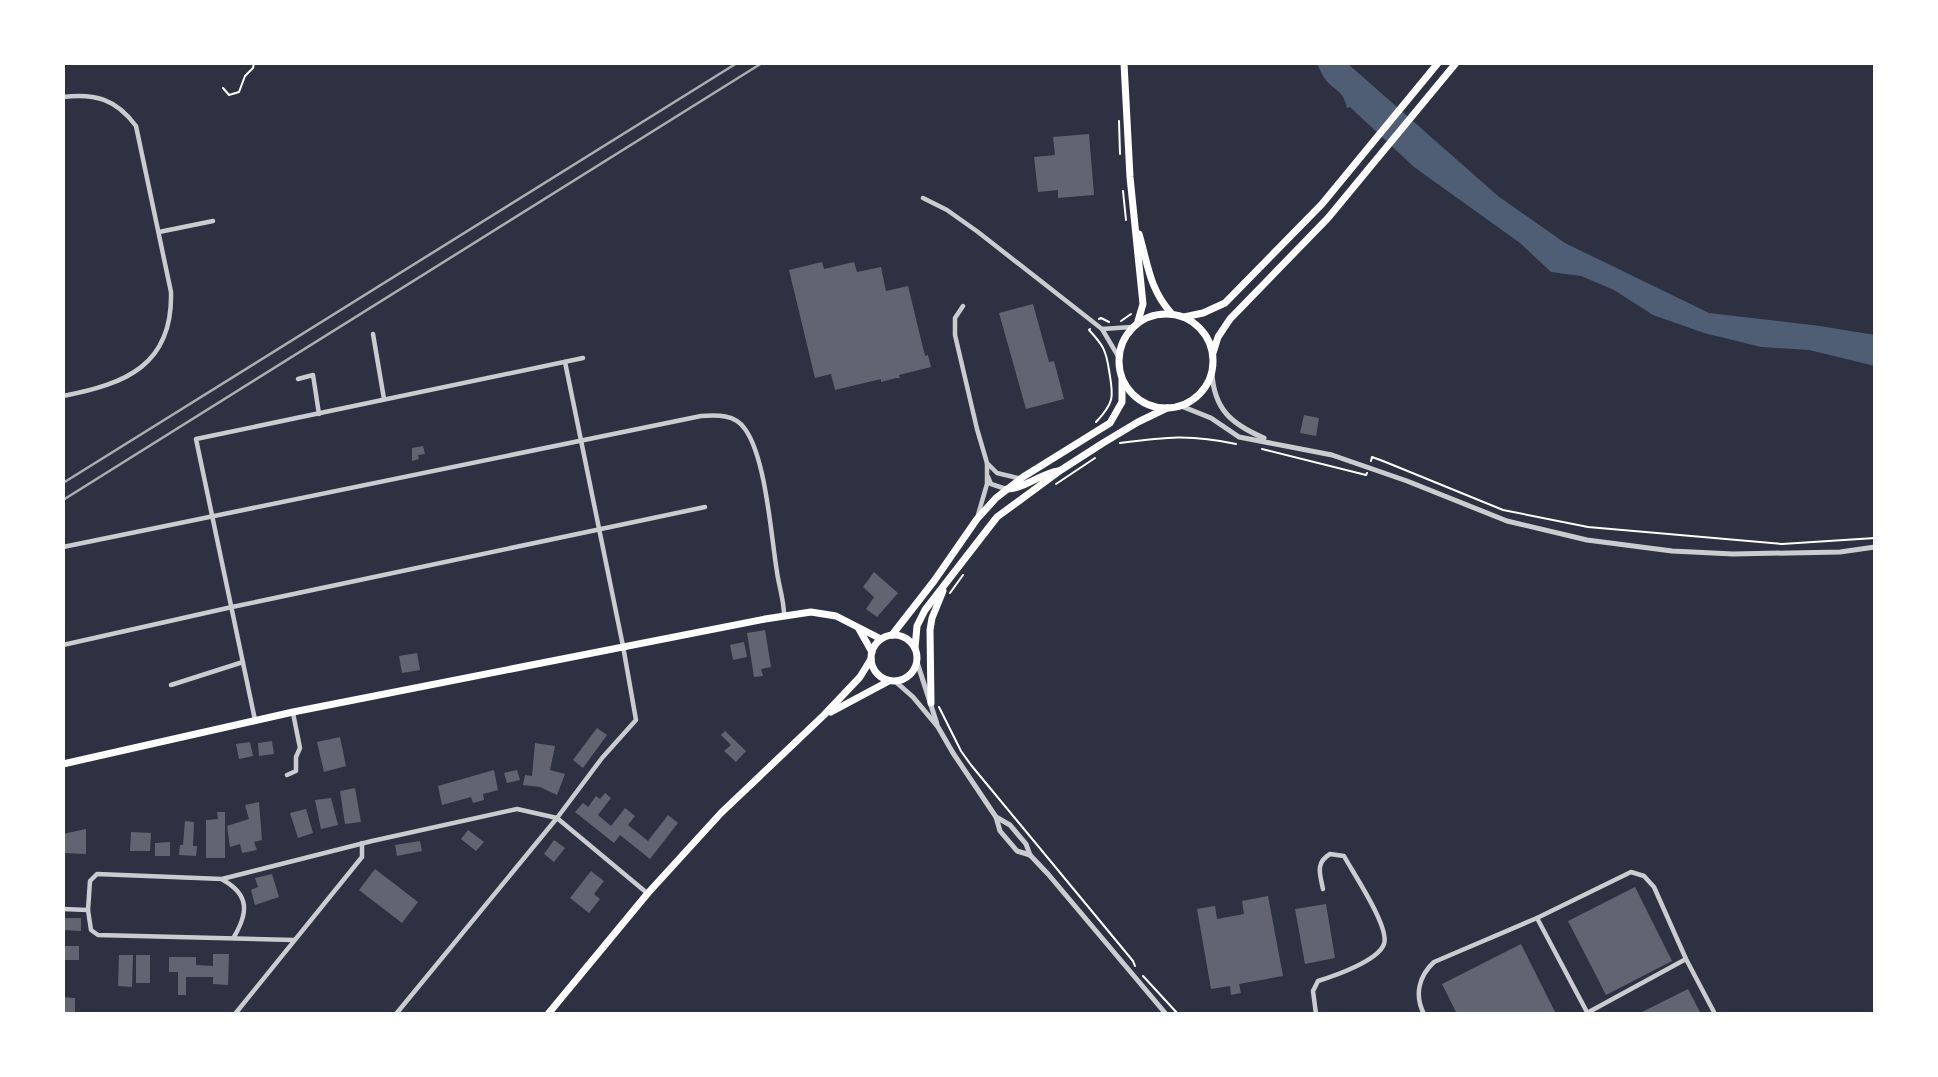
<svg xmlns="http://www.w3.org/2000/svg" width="1938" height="1077" font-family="Figtree,sans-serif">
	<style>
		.water { fill: #4f5d75 }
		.building { fill: #626471 }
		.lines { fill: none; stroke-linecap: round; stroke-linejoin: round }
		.path { stroke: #fff; stroke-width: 2 }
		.minor { stroke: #caccd0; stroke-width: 4.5 }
		.tertiary { stroke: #caccd0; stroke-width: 5 }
		.primary { stroke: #fff; stroke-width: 7 }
		.trunk { stroke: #fff; stroke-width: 7 }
		.rail { stroke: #abadb3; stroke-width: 2.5 }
	</style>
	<rect width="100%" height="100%" fill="#2d3142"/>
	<path class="water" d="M1316 63H1347L1498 196 1565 243 1709 313 1820 326 1875 335V366L1809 350 1761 347 1704 333 1653 315 1614 290 1581 276 1551 272 1520 243 1414 167 1350 107 1347 108C1343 89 1334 91 1325 79 1321 74 1320 68 1316 63Z"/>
	<g class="building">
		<path d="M1089 134 1094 195 1058 198V190L1038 192 1034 157 1055 155 1053 137Z"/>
		<path d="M822 262 824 269 854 262 857 272 881 267 886 291 908 286 925 356 928 355 931 367 899 375 900 378H896L881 382V379L835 390 831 374 815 378 789 270Z"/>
		<path d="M1033 304 1049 362 1054 361 1064 399 1026 409 999 313Z"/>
		<path d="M1304 415 1319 418 1316 436 1300 433Z"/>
		<path d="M423 446 425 454 418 455 419 459 412 461V448Z"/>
		<path d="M874 572 898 593 877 617 866 609 874 597 863 587Z"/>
		<path d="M765 630 771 667 761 669 763 676 754 677 747 633Z"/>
		<path d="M744 642 747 657 733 660 730 645Z"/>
		<path d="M417 653 420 670 402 673 399 656Z"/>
		<path d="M597 728 607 735 583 768 573 760Z"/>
		<path d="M725 731 746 751 736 762 724 751 731 745 721 735Z"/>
		<path d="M340 737 346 766 324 772 317 742Z"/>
		<path d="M272 741 274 754 259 756 258 743Z"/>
		<path d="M250 742 253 756 239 759 236 744Z"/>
		<path d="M535 743 555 746 550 770 565 774 557 795 540 787 523 785 525 775 532 776Z"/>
		<path d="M494 770 498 790 483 794 484 800 473 803 471 797 442 805 438 786Z"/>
		<path d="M517 770 520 780 507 783 504 773Z"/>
		<path d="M355 788 361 822 345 824 340 791Z"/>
		<path d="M605 793 611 798 598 815 611 826 625 808 635 816 628 825 648 841 668 815 678 823 650 859 620 835 614 843 575 812 583 803 588 807 596 796 600 799Z"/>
		<path d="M331 798 338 825 321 829 315 800Z"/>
		<path d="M259 802 262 840 254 842 257 850 242 853 240 844 230 847 227 826 249 819 245 805Z"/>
		<path d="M306 809 313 833 298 838 290 813Z"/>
		<path d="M217 812H225V858H206V820L218 819Z"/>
		<path d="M185 821 194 822 193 846H197L196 856 179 855 180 845H183Z"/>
		<path d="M86 829V854L63 853V834Z"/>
		<path d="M468 830 484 842 476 851 461 839Z"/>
		<path d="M131 832 151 833 150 851H130Z"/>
		<path d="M554 840 565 848 554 862 544 854Z"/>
		<path d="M420 841 422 851 397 856 395 845Z"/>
		<path d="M170 842V856H155V843Z"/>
		<path d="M375 869 418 902 402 923 359 890Z"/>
		<path d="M591 871 604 881 594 894 600 899 589 913 570 898Z"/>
		<path d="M272 874 279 897 255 905 251 890 258 887 255 878Z"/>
		<path d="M1635 887 1672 961 1606 995 1568 921Z"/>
		<path d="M1268 896 1283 976 1239 984 1241 993 1231 995 1230 986 1211 989 1197 909 1215 906 1217 919 1244 914 1242 901Z"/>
		<path d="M1326 904 1335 958 1305 964 1295 909Z"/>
		<path d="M63 918H81V931L63 930Z"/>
		<path d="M1521 944 1556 1014H1457L1442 984Z"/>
		<rect x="63" y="946" width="16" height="14"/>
		<path d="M213 954H229L228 985 213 984V977H186V995H178V972H169V957H196V965L213 966Z"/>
		<path d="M119 955H133L132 987 118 986Z"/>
		<rect x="136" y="955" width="14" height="28"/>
		<path d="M1688 989 1701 1014H1638Z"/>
		<path d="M63 997 75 998V1014H63Z"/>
	</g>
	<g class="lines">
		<g class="path">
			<path d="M223 88 229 95 239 92 245 76 253 68 254 63"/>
			<path d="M1119 121 1120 154"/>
			<path d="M1123 191 1126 220"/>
			<path d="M1099 319 1101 318 1109 322"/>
			<path d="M1121 321 1131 314"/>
			<path d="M1090 329 1089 330C1103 345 1106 350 1109 370 1113 395 1116 401 1096 422"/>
			<path d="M1120 443C1166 437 1190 434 1236 444"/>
			<path d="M1262 449 1366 475 1367 473"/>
			<path d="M1371 461 1372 457 1383 461 1503 510 1588 527 1782 544 1875 538"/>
			<path d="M1056 484 1095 458"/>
			<path d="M950 593 963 575"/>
			<path d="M939 707 961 751 971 765 1133 961 1135 966"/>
			<path d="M1143 976 1178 1014"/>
		</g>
		<g class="minor">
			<path d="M63 97C95 93 116 99 136 126L171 292C173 365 126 384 63 396"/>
			<path d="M923 198 947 210 978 232 1102 329 1118 356"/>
			<path d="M159 232 213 221"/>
			<path d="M963 306 955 318V335L977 429 987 463V484L978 515"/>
			<path d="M1102 329 1132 327"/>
			<path d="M373 334 384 399"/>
			<path d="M298 379 313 375 319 414"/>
			<path d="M987 463 997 473 1018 478"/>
			<path d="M988 477 991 484 1006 489"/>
			<path d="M63 547 701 416C717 415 735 414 745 429 766 458 771 536 777 572 779 587 784 600 784 615"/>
			<path d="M63 645 232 607 705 507"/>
			<path d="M171 685 243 662"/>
			<path d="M255 720 196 439 583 358"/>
			<path d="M287 775 296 771V757L300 748 293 713"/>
			<path d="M223 880C250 895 248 913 234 937"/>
			<path d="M63 909 88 910"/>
			<path d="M294 940 98 935 91 930 88 910 90 881 97 874 222 879 372 841 517 809 557 818 647 893"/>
			<path d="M1587 1013 1686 959"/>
			<path d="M235 1014 362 857V843"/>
			<path d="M396 1014 557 818 602 758 636 720 623 646 565 362"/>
			<path d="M1316 1014 1313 991 1318 981C1334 976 1378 961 1384 944 1390 927 1353 873 1344 856L1330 854C1315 863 1320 874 1323 889"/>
			<path d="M1424 1014C1414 995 1419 976 1434 962L1537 918"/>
			<path d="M1588 1014 1537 918 1631 872 1644 876 1654 887 1686 959 1715 1014"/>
		</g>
		<g class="tertiary">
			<path d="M1212 373C1214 409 1231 424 1264 438"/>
			<path d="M1181 406 1211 418 1239 437 1332 455 1407 481 1507 521 1587 540 1672 551 1733 554 1840 552 1875 547"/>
			<path d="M917 662 937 724"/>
			<path d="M896 682 913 697 938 727 953 753 996 817 1000 831 1017 851 1030 855"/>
			<path d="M996 817 1010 825 1026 844 1030 855 1048 874 1166 1014"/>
		</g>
		<g class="primary">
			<path d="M1007 489C1026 488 1040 474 1058 471"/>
			<path d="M859 629 872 652"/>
			<circle cx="894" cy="658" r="23"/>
			<path d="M892 635 934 581 977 519 996 498 1023 477 1110 423 1122 402V380"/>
			<path d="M915 648 917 626 925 610 997 517 1061 470 1103 443 1138 422 1167 408"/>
			<path d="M931 703 930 630 932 618 943 591"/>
			<path d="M831 712 889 681"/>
			<path d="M63 764 293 712 765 619 811 612 836 616 881 639"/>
			<path d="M548 1014 648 893 721 813 824 715 860 677 871 659"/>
		</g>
		<g class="trunk">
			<path d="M1124 63 1130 177 1143 304 1138 321"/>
			<path d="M1139 234C1148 264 1149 288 1171 313"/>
			<circle cx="1166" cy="361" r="47"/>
			<path d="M1184 317 1203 313 1225 303 1322 204 1438 63"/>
			<path d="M1213 353 1218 337 1230 319 1328 218 1456 63"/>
		</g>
		<g class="rail">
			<path d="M63 483 737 63"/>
			<path d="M63 500 762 63"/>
		</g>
	</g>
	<rect width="1938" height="1077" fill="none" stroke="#ffffff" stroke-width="130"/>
</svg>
